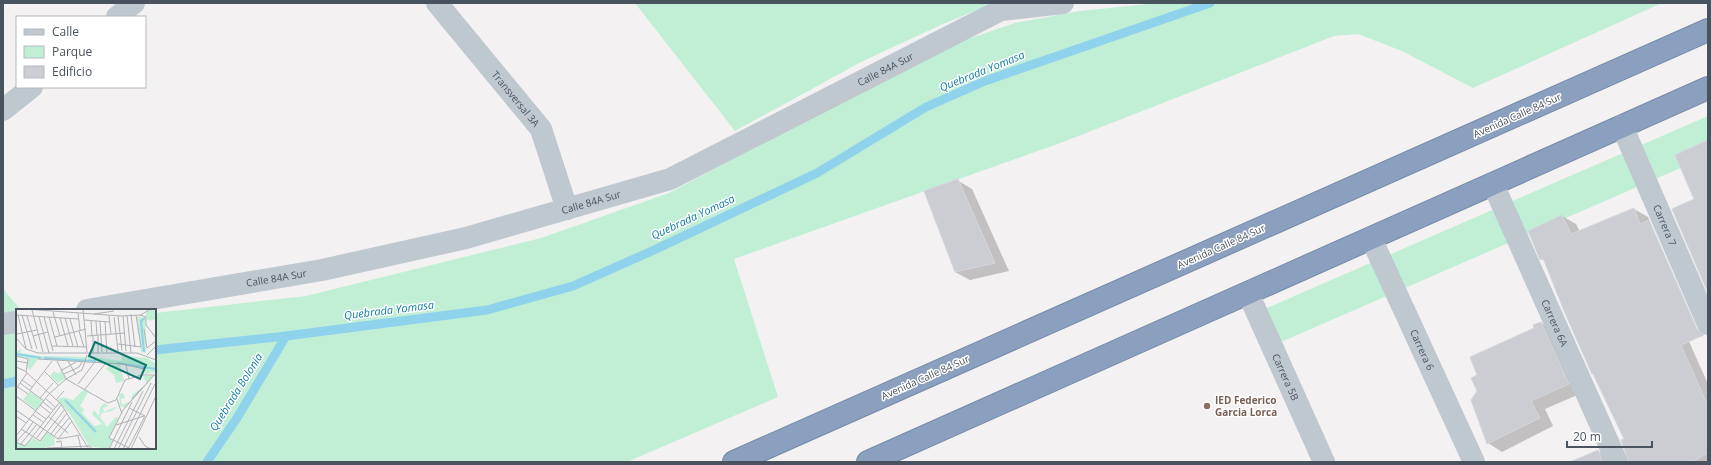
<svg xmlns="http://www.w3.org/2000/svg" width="1711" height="465" font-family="'Open Sans',sans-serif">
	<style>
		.green { fill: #c1efd6 }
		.shadow { fill: #0003 }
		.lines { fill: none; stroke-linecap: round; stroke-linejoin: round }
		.stream { stroke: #8fd2eb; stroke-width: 9 }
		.building { fill: #cbcdd3; stroke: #d5d7dc }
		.highway-casing { stroke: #758baa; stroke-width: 24 }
		.minor { stroke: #bfc7cf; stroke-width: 22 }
		.highway { stroke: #8aa0be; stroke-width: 22 }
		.education-dot { fill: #8d6e63; stroke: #fff; stroke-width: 1.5 }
		.labels { text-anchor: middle; stroke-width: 3; stroke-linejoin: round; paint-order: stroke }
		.street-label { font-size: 10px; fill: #49535e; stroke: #fff }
		.education-label { font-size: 10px; font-weight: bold; fill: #785e54; stroke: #fff; text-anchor: start }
		.water-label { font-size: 11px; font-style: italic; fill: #0e7ba4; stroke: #fff }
		.inset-river { fill: none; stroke: #8fd2eb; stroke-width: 2 }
		.inset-road { fill: none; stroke: #afb2b6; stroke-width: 1 }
		.view { fill: #0f766e; fill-opacity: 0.15; stroke: #0f766e; stroke-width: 2 }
		.inset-edge { fill: none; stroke: #49535e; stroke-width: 2 }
	</style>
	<rect width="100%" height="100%" fill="#f3f1f1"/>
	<g class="green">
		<path d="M635 3H995L945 23 861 62 735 131Z"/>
		<path d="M1158 3H1662L1473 88 1402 51 1358 34 1334 36 1063 142 734 259 778 397 627 462H3V289L21 310H17V448H155V313L306 296 541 238 669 193 938 49 1015 23 1080 11Z"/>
		<path d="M1708 116V156L1281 342 1267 308Z"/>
	</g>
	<g class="shadow">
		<path d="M957 180 972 189 1009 271 970 280 955 272Z"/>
		<path d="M1634 209 1648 217 1656 238 1645 243 1708 384V462H1630L1625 440 1595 375 1592 374 1545 261 1541 259 1562 216 1576 224 1580 232Z"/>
		<path d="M1541 323 1555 331 1582 393 1545 409 1553 426 1502 452 1488 443 1536 329Z"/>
		<path d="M1598 451 1612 459 1613 462H1572Z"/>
	</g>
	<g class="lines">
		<g class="stream">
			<path d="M155 350 286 336 487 310 573 286 652 251 817 173 926 107 985 81 1210 3"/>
			<path d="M3 384 17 381"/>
			<path d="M207 462 237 418 286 336"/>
		</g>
	</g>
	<g class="building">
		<path d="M1708 140V293L1672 209 1694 199 1675 155Z"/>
		<path d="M958 179 995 263 955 272 924 191Z"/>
		<path d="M1634 208 1640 224 1649 220 1697 329 1704 335 1681 345 1708 406V453L1692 462H1629L1621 440 1624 439 1593 374H1592L1564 311 1543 258 1540 260 1528 231 1562 215 1571 234Z"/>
		<path d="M1541 322 1569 384 1531 401 1540 418 1487 444 1471 400 1477 391 1471 378 1477 375 1470 357 1534 328 1533 325Z"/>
		<path d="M1598 450 1603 462H1570Z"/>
	</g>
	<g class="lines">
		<defs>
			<g id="highway">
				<path d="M734 462 1708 30"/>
				<path d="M868 462 1708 88"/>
			</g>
		</defs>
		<use href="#highway" class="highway-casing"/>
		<g class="minor">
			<path id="s1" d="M437 3 541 129 567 209"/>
			<path d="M117 17 134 3"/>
			<path d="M3 110 32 87"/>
			<path id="s2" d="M1622 126 1708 324"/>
			<path id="s3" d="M1493 184 1617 462"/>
			<path id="s4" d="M1371 238 1474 462"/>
			<path id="s5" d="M1248 293 1324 462"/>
			<path id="s6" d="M87 310 322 270 466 238 670 179 1001 10 1063 3"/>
			<path d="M3 324 17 322"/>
		</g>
		<use href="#highway" class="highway"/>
	</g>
	<circle class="education-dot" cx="1207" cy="406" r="4"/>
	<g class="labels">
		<g class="street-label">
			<text dy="4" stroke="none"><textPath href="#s6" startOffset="840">Calle 84A Sur</textPath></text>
			<text dy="4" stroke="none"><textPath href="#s1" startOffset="124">Transversal 3A</textPath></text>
			<text transform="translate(1517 115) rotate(-24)" y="4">Avenida Calle 84 Sur</text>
			<text dy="4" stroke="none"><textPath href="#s6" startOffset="516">Calle 84A Sur</textPath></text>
			<text dy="4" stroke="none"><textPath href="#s2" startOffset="108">Carrera 7</textPath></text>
			<text transform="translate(1221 246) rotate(-24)" y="4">Avenida Calle 84 Sur</text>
			<text dy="4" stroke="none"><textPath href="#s6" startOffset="192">Calle 84A Sur</textPath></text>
			<text dy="4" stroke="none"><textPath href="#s3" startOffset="152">Carrera 6A</textPath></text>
			<text dy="4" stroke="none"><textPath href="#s4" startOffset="123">Carrera 6</textPath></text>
			<text transform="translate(925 377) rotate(-24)" y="4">Avenida Calle 84 Sur</text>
			<text dy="4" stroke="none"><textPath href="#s5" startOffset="92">Carrera 5B</textPath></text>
		</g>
		<g class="education-label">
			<text x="1215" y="404">IED Federico<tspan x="1215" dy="12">Garcia Lorca</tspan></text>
		</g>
		<g class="water-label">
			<text transform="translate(982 71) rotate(-22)" y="4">Quebrada Yomasa</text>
			<text transform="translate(693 217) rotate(-25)" y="4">Quebrada Yomasa</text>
			<text transform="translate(389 310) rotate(-7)" y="4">Quebrada Yomasa</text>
			<text transform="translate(236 392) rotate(-58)" y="4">Quebrada Bolonia</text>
		</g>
	</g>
	<g transform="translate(16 309)">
		<rect width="140" height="140" fill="#f3f1f1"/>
		<path d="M129.5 6a5.5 5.5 0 1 1 11 0a5.5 5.5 0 1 1-11 0ZM121 7 129 9 130 44 125 43ZM5 40V44L24 47 71 48 70 53 22 50 14 61 11 58 12 49 0 47V43ZM72 47 105 52 106 47 131 49 140 55V63L129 65 127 60 119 57 71 53ZM94 56H104L108 72 100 74 98 66 90 60ZM45 61 50 69 42 74 34 67 38 62 43 65ZM127 67H137L131 75 109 99 104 97 103 85 107 84 109 89 105 90 106 96 115 92 116 86 131 75ZM68 80 72 83 64 97 68 100 66 104 78 117 86 115 76 105 78 101 83 107 84 99 88 94 93 97 87 99 88 103 102 97 96 102 86 104 84 108 91 118 100 108 103 109 93 129 97 131 92 140 73 137 54 105 41 91 47 88 57 91ZM14 82 27 92 20 101 7 91ZM31 123 38 128 39 136 25 140H0V133L9 137 16 129 24 133Z" fill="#c1efd6"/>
		<path class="inset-river" d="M128 43 125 12 129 9M0 45 25 49M28 49 80 52M101 54 140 60M49 91 80 123"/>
		<path class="inset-road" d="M9 0 105 7 125 6 134 0M67 0 71 43M16 1 27 43M37 3 44 27M62 4 64 21M78 5 98 2M115 5 119 38M0 6 63 10M2 6 10 40M6 6 16 40M111 6 115 44M124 6 130 8V16L140 29M11 7 21 40M93 7 95 25M102 7 106 42M107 7 110 42M23 8 33 44M28 8 37 42M33 8 41 37M98 8 102 42M44 9 52 37M49 9 57 37M54 10 62 38M68 11 94 13M75 11 76 27M80 12 81 27M84 12 86 43M89 13 91 44M128 20 131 39 140 32M63 22 68 38M1 25 21 21M17 27 32 23M71 27 109 24M82 27V44M39 28 70 20M0 29 10 40 22 44H121L140 51M102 35 125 38 120 6M36 37 71 38M77 44V27M131 46 140 37M0 47 12 50 10 63M22 50 106 55 128 60M0 52 12 54M41 52 50 70 66 61 71 46M52 52 60 66M110 56 113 70M0 58 9 62 45 95 73 140M46 61 60 53M29 63 42 76M48 65 63 58 66 53M6 71 16 78M4 74 28 92M62 75 78 54M2 78 12 85M0 80 11 64M69 80 89 55M14 81 36 52M0 87 20 102M24 89 37 74M30 90 39 98M101 90 106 105M116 90 126 79M40 91 48 82M27 93 37 101M24 96 34 104M113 99 129 107M0 101 42 130M19 102 30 110M17 106 27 113M0 107 10 114M32 107 52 124M100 116 128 107M5 120 24 132 49 100M9 123 0 133 9 137 43 94M10 123 17 113M13 125 21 115M35 125 51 104M0 127 33 85 50 70 92 94 100 91 109 71 126 66H140M38 127 54 108M62 127 65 139M123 128 129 137 135 140M20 130 45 96M42 130 56 112M42 130 64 126M40 133 45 132 46 140M4 136 13 125M31 139 74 137 76 140M113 139 93 129 107 101 138 66M93 140 116 93M98 140 127 82M102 140 135 74M107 140 139 75M112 140 129 107M115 140 140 87"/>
		<path class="view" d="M79 33 130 56 124 70 73 47Z"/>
		<rect width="140" height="140" class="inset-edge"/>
	</g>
	<rect width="1711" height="465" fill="none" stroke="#49535e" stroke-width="8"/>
	<rect x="16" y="16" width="130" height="72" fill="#ffffff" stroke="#b6babf"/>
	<rect x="24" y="29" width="20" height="6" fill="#bfc7cf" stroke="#b6babf"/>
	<text x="52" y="36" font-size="12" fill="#49535e">Calle</text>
	<rect x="24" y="46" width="20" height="12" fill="#c1efd6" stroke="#b6babf"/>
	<text x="52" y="56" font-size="12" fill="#49535e">Parque</text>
	<rect x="24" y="66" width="20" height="12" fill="#cbcdd3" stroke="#b6babf"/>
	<text x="52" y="76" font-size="12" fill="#49535e">Edificio</text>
	<path d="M1567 441v6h85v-6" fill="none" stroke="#49535e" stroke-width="2"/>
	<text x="1573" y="441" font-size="12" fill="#49535e" stroke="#ffffff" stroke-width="3" paint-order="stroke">20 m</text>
</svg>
